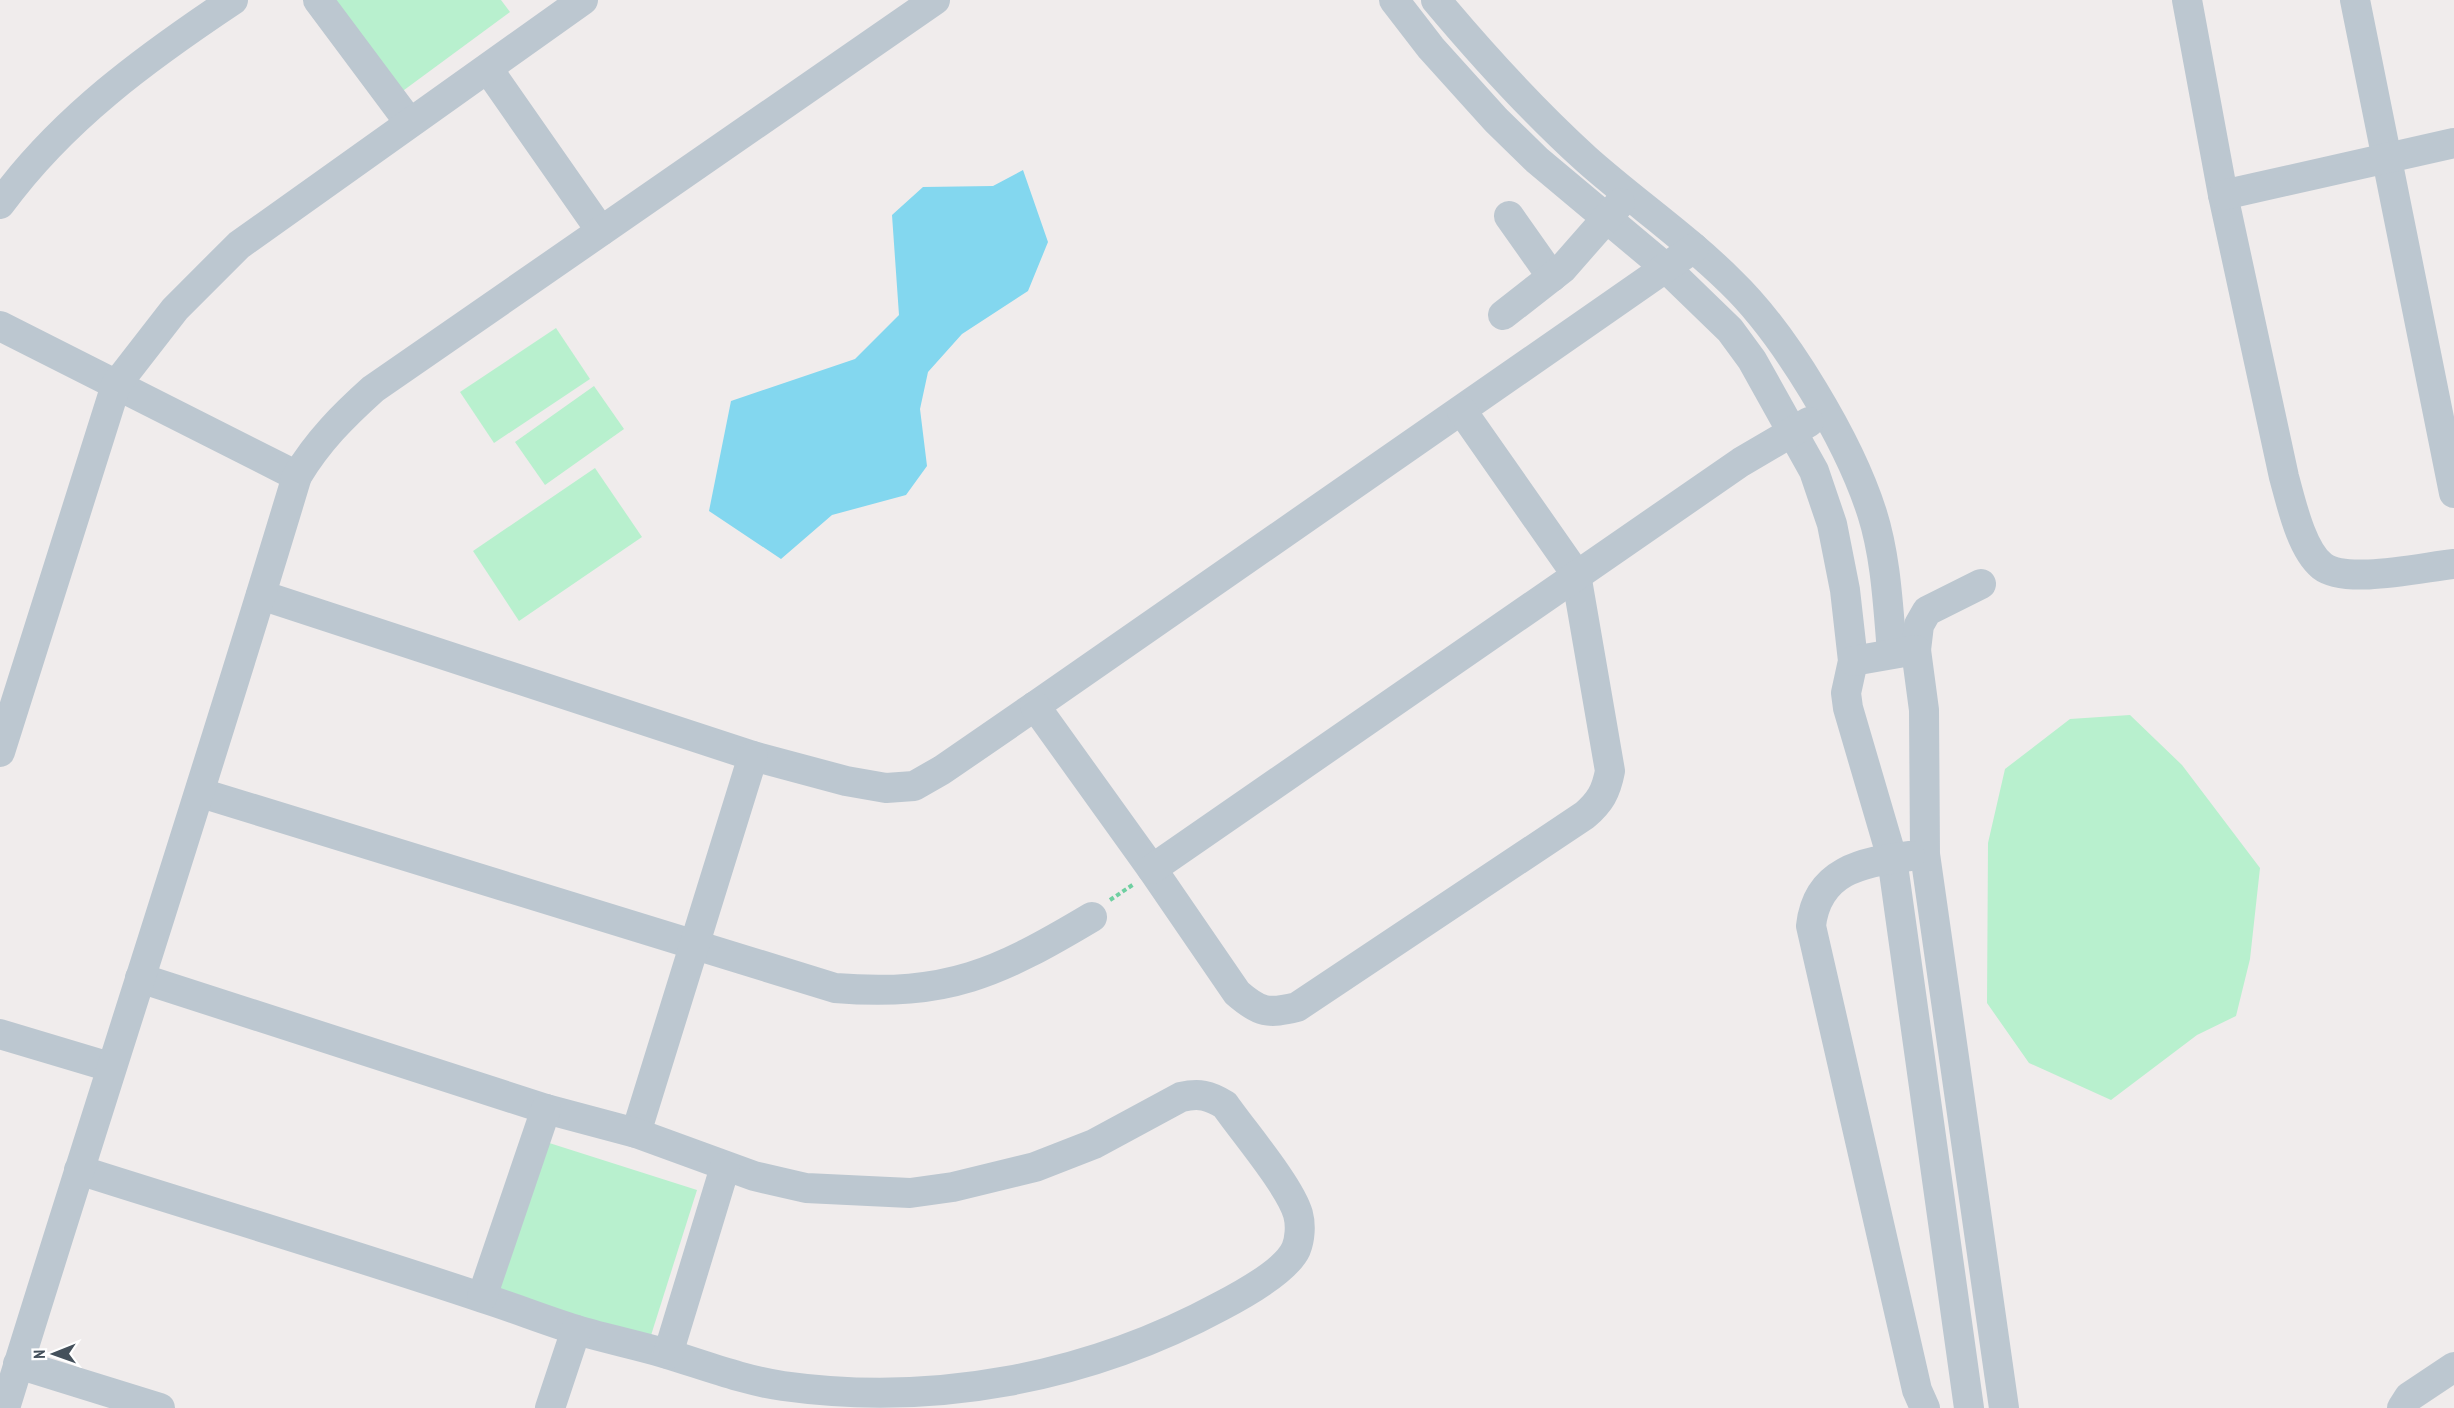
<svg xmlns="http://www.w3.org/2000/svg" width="2454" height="1408" font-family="'PT Sans Narrow',sans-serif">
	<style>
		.green { fill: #b8f0ce }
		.water { fill: #83d7ef }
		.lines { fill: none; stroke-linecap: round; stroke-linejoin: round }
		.path { stroke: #6fcfa1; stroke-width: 4; stroke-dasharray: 4.5 3; stroke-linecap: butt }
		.minor { stroke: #bcc7d0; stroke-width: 30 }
	</style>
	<rect width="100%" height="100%" fill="#f0ecec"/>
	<g class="green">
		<path d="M333 0H501L510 12 400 93Z"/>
		<path d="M556 328 590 379 494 443 460 392Z"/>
		<path d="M594 386 624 429 545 485 515 442Z"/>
		<path d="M595 468 642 537 519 621 473 551Z"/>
		<path d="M2130 715 2182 765 2260 868 2250 959 2236 1016 2197 1035 2111 1100 2029 1063 1987 1003 1988 843 2005 769 2070 719Z"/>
		<path d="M543 1141 697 1190 647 1348 491 1300Z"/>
	</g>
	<path class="water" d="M1023 170 1048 242 1028 291 962 334 928 372 920 409 927 466 906 495 832 515 781 559 709 511 731 401 855 359 899 315 892 215 923 187 993 186Z"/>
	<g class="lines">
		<path class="path" d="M1110 900 1134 884"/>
		<g class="minor">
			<path d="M318 0 409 122"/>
			<path d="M1394 0 1431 48 1496 120 1537 160 1666 268 1730 330 1752 360 1814 471 1832 524 1845 590 1853 661 1846 693 1848 708 1892 858 1969 1408"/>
			<path d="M1436 0C1483 56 1532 110 1586 159 1633 201 1686 237 1731 282 1785 334 1849 441 1872 513 1886 557 1888 606 1892 652"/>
			<path d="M2187 0 2223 195 2284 477C2291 502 2301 549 2322 566 2346 585 2423 567 2454 564"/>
			<path d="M2355 0 2454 493"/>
			<path d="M488 69 601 231"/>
			<path d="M2223 195 2454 143"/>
			<path d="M0 204C62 119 146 58 233 0"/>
			<path d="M1509 216 1552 277"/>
			<path d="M1503 315 1562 269 1620 203"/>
			<path d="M0 326 297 476"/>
			<path d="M261 595 753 756 846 781 886 788 914 786 942 770 1035 706 1694 248"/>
			<path d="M1916 650 1919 625 1927 611 1981 584"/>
			<path d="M1853 661 1916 650 1924 710 1925 854 2004 1408"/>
			<path d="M1035 706 1152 869 1237 993C1260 1013 1268 1014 1297 1007L1585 815C1600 802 1606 792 1610 771L1576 574 1462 411"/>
			<path d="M0 752 116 385 175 309 239 245 583 0"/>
			<path d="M201 793 835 988C948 997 998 973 1092 917"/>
			<path d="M1910 856C1861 862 1817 871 1811 926L1917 1390 1925 1408"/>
			<path d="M1152 869 1741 462 1809 422"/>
			<path d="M0 1034 110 1067"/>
			<path d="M636 1133 753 756"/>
			<path d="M79 1170C214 1213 349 1253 483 1298 515 1308 547 1321 580 1331 608 1339 636 1345 664 1353 704 1365 742 1380 783 1386 934 1407 1088 1378 1221 1306 1242 1295 1286 1271 1296 1249 1300 1239 1301 1225 1298 1214 1290 1186 1243 1131 1225 1105 1209 1095 1199 1093 1181 1097L1094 1144 1035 1167 953 1187 910 1193 806 1188 754 1176 636 1133 546 1109 140 978"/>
			<path d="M482 1297 546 1109"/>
			<path d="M668 1354 725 1167"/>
			<path d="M18 1364 160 1408"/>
			<path d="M5 1408C101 1097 203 788 297 476 318 441 343 416 373 389L935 0"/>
			<path d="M550 1408 576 1330"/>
			<path d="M2402 1408 2409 1397 2454 1367"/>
		</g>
	</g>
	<g transform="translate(54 1354) rotate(269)" stroke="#ffffff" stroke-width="4.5" paint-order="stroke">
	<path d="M0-4.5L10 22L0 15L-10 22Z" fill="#44505b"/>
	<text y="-9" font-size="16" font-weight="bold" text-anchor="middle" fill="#44505b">N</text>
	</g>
</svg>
